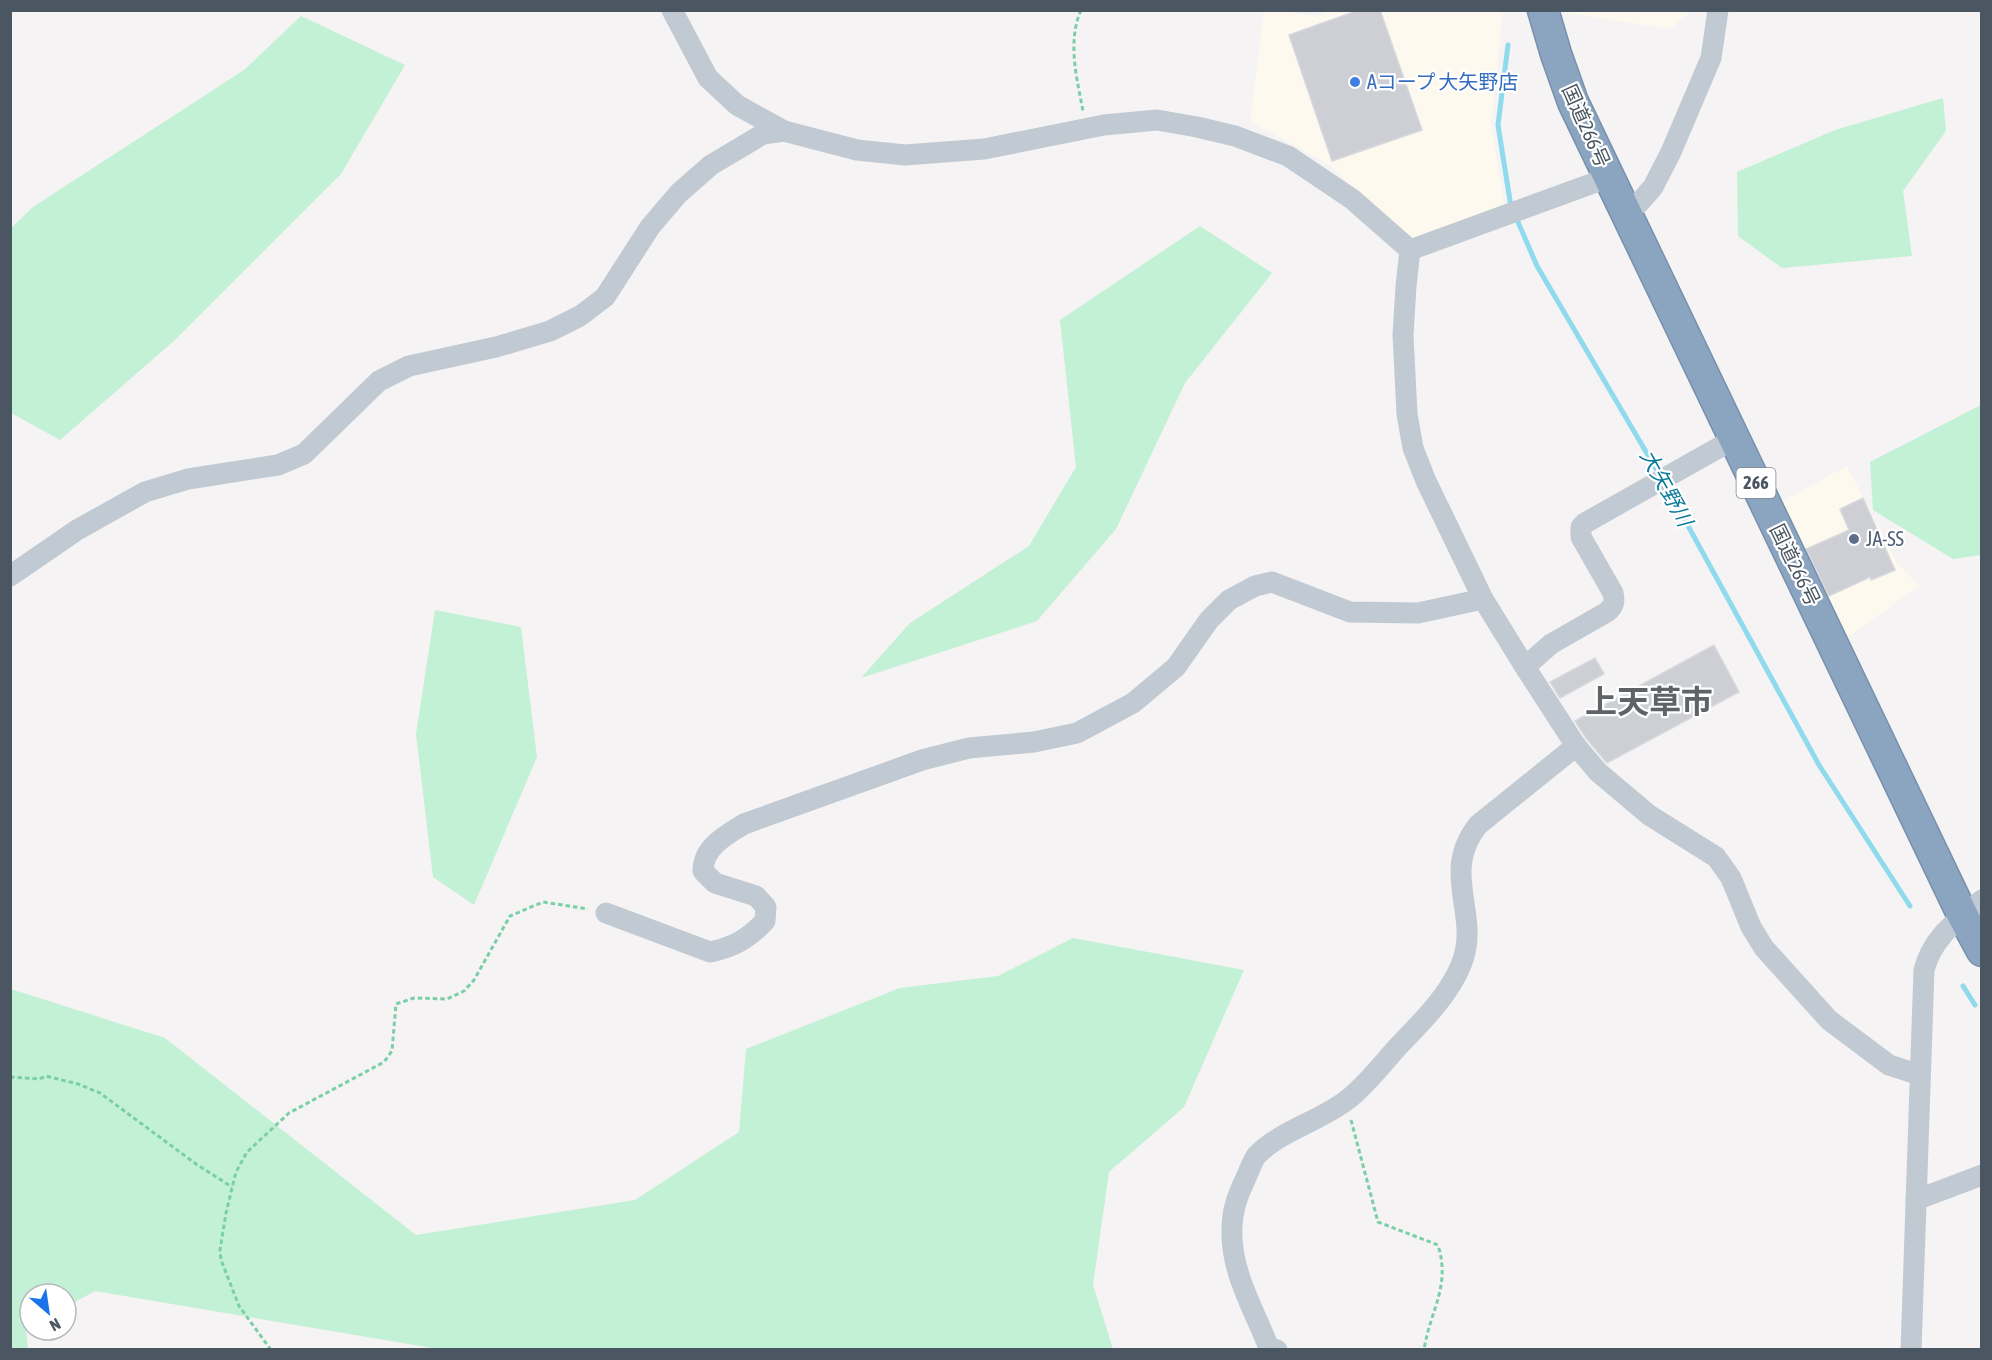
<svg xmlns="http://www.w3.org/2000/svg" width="1992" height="1360" font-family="'Asap Condensed','Noto Sans JP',sans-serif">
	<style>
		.commercial { fill: #fdf9ef }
		.green { fill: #c3f1d5 }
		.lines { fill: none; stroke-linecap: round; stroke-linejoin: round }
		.stream { stroke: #90daee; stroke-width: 5 }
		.building { fill: #cdcfd5; stroke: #d7d9de; stroke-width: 1.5 }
		.highway-casing { stroke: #7690ad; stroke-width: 33 }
		.path { stroke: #7ad0a6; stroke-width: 3; stroke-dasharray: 4.5 3; stroke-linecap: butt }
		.minor { stroke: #c1cad2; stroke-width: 21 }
		.highway { stroke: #8ba5c1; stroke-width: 30 }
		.shop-dot { fill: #3f7fe0; stroke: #fff; stroke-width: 2 }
		.service-dot { fill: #5c6f8a; stroke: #fff; stroke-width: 2 }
		.labels { text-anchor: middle; stroke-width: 4.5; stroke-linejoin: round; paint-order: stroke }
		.shield { fill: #fff; stroke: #808990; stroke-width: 1.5 }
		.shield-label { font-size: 18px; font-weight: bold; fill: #4a5661 }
		.shop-label { font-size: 20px; fill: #366cbe; stroke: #fff; text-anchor: start }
		.street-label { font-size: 20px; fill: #4a5661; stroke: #fff }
		.service-label { font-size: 20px; fill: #4e5e75; stroke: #fff; text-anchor: start }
		.water-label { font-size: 21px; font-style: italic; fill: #0c7c9b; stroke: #fff }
		.town-label { font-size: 32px; font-weight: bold; fill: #5f6368; stroke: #fff }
	</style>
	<rect width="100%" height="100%" fill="#f5f3f3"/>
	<g class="commercial">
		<path d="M1329 10 1503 11 1491 124 1504 204 1434 236 1423 240 1410 238 1397 233 1330 165 1250 121 1264 11H1280L1317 16Z"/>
		<path d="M1560 11V10L1692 11 1670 29 1561 12Z"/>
		<path d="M1847 466 1897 562 1919 586 1844 640 1781 502Z"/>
	</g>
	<g class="green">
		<path d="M301 16 405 65 341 174 175 340 60 440 11 413V228L33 207 244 70Z"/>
		<path d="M1943 98 1946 131 1903 191 1912 256 1782 268 1738 236 1737 172 1835 130Z"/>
		<path d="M1200 226 1272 273 1185 383 1116 529 1037 621 861 678 910 623 1029 546 1076 467 1060 320Z"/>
		<path d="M1981 405V555L1953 559 1873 510 1870 462Z"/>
		<path d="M435 610 521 627 537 757 474 905 433 877 416 734Z"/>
		<path d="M1073 938 1244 970 1184 1107 1109 1172 1093 1285 1113 1349H438L95 1291 66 1307V1294H30V1327L26 1329 28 1349H11V989L165 1038 416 1235 635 1200 739 1132 746 1049 900 988 998 976Z"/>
	</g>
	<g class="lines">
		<g class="stream">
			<path d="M1508 45 1498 125 1511 207"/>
			<path d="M1515 215 1537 266 1659 474"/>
			<path d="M1664 482 1819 765 1910 906"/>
			<path d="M1963 986 1975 1005"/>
		</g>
	</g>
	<g class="building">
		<path d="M1359 10H1380L1422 130 1332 161 1289 35Z"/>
		<path d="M1863 498 1895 570 1871 580 1870 577 1829 596 1806 549 1849 530 1840 509Z"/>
		<path d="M1714 645 1739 692 1607 763 1586 738 1575 721Z"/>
		<path d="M1595 658 1604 674 1560 698 1550 682Z"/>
	</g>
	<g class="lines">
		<defs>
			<path id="highway" d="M1543 10 1556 54 1573 102 1963 916 1982 951"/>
		</defs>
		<use href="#highway" class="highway-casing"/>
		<g class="path">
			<path d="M1081 10C1067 42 1077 79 1083 111"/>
			<path d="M10 1077 39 1079 46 1076 78 1084 100 1093 196 1164 232 1187"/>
			<path d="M1351 1120 1378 1222 1438 1245C1451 1287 1430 1310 1424 1350"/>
			<path d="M271 1350 239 1306 221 1260 220 1250 226 1213 236 1172 247 1152 289 1113 384 1062 392 1051 396 1004 414 998 447 999 464 991 474 980 510 916 543 902 588 909"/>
		</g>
		<g class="minor">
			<path d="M672 10 708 78 737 105 784 131 857 150 905 155 984 149 1104 125 1157 120 1197 127 1235 136 1288 156 1352 199 1410 250"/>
			<path d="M1626 211 1639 203 1653 187 1671 152 1711 58 1718 10"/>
			<path d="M1410 250 1406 286 1403 335 1407 414 1413 448 1426 481 1483 599 1525 667 1576 746 1598 772 1649 815 1716 857 1731 878 1751 927 1764 948 1829 1020 1889 1065 1920 1075"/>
			<path d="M1410 250 1610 177"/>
			<path d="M10 576 77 530 145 492 188 479 278 465 304 454 379 381 409 366 496 347 550 331 580 316 605 297 650 227 679 193 711 165 763 134 784 131"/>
			<path d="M1525 667 1551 644 1607 612C1614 606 1615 602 1613 593L1581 537V527L1585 523 1734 439"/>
			<path d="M606 913 710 952C734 947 748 939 765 921L766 907 756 896 715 883 703 871C703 847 726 835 744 824L922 760 969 748 1034 742 1077 733 1133 703 1176 667 1209 620 1229 600 1255 586 1272 582 1350 612 1418 613 1483 599"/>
			<path d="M1916 1200 1982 1175"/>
			<path d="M1277 1350 1269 1348C1254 1309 1230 1271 1232 1228 1232 1211 1238 1194 1245 1180 1249 1172 1252 1161 1257 1155 1282 1130 1320 1121 1347 1100 1364 1087 1379 1068 1394 1051 1418 1025 1447 999 1461 965 1482 915 1439 874 1478 825L1576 746"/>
			<path d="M1911 1350 1924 970C1933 936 1956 922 1982 900"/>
		</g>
		<use href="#highway" class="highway"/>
	</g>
	<circle class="shop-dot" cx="1355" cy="82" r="6"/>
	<circle class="service-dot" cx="1854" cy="539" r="6"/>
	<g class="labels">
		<rect class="shield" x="1736.5" y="468" width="39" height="30" rx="4.5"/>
		<g class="shield-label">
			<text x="1756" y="489">266</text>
		</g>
		<g class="shop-label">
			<text x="1367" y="89">Aコープ 大矢野店</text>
		</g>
		<g class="street-label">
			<text transform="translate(1586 126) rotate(66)" y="7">国道266号</text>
			<text transform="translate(1795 565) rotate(64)" y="7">国道266号</text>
		</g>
		<g class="service-label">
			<text x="1866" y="546">JA-SS</text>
		</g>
		<g class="water-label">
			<text transform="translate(1666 488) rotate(61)" y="7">大矢野川</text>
		</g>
		<g class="town-label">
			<text x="1649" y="713">上天草市</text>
		</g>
	</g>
	<rect width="1992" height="1360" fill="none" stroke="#4a5661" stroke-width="24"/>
	<g transform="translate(48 1312) rotate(151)"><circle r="28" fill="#ffffff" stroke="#b7bbc0" stroke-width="1.5"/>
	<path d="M0-4.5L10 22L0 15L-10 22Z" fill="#1a73e8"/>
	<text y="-9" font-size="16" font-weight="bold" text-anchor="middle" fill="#4a5661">N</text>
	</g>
</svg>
